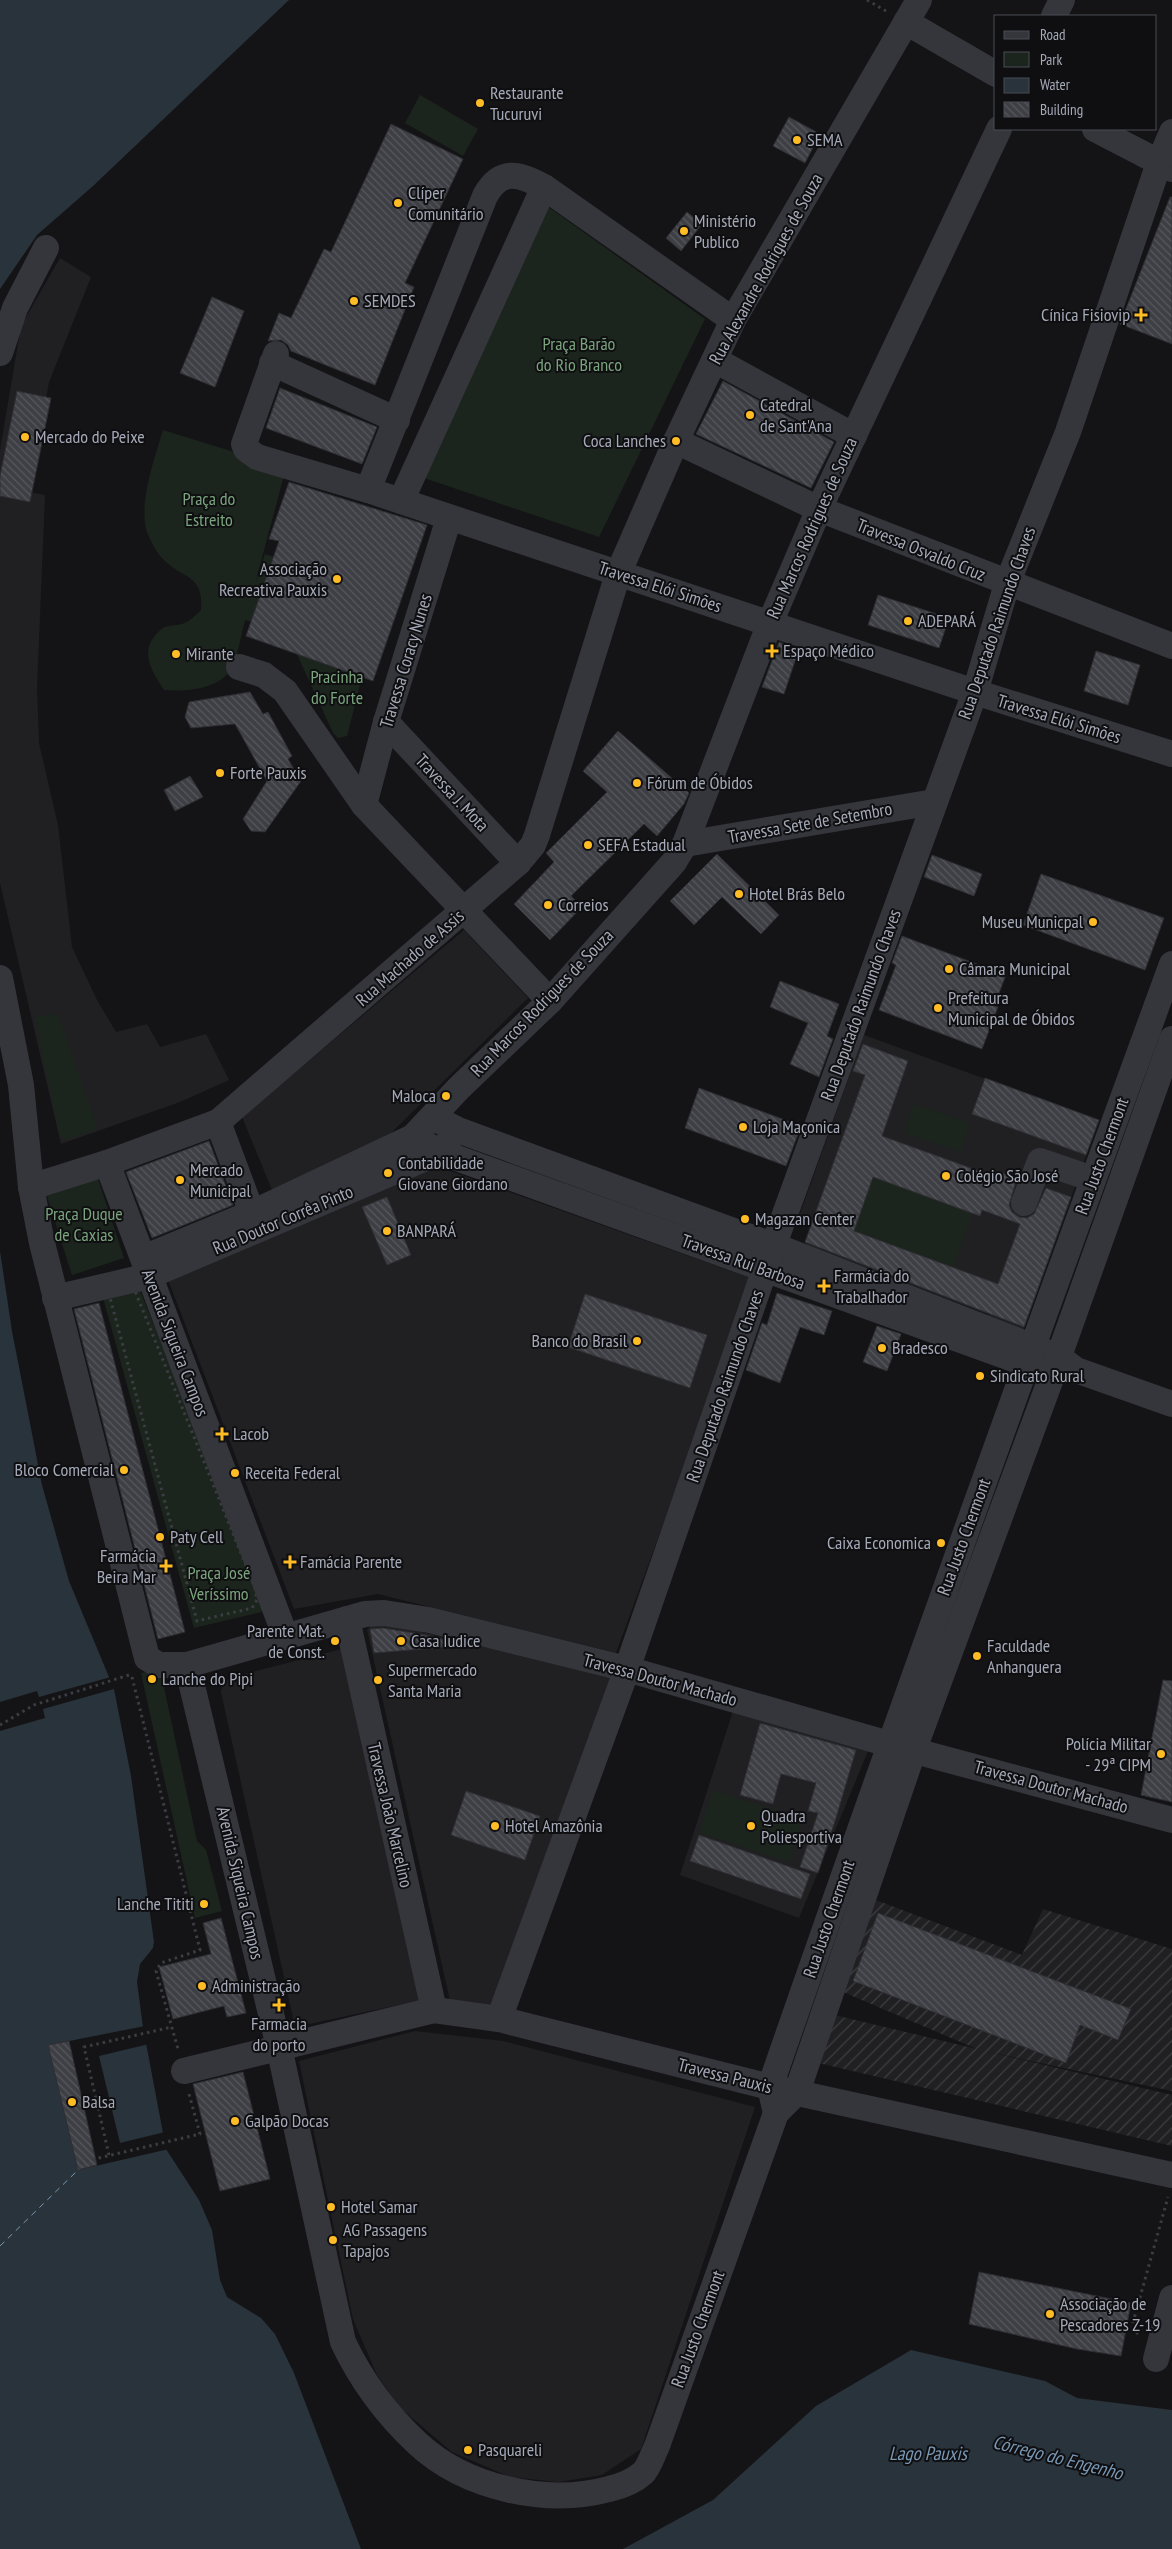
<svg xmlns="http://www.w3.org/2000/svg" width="1172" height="2549" font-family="'PT Sans Narrow',sans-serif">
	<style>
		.built { fill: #202023 }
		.industrial { fill: url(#industrial-furrows) }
		.park { fill: #1c251d }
		.water { fill: #29333b }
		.pier { fill: #141416 }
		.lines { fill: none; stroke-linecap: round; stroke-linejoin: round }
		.ferry { stroke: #7998b6; stroke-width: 1; stroke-dasharray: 6 5; stroke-linecap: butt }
		.building { fill: url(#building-back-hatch); stroke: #2e2e33; fill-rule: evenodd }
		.path { stroke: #3b3d43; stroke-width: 3; stroke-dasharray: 2.5 4; stroke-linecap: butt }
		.minor { stroke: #35363c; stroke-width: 26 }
		.poi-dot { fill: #ffbc24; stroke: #0f0f11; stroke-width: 2 }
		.labels { text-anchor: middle; stroke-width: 4; stroke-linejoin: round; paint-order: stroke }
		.poi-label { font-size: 18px; fill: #a5aab8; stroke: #0f0f11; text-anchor: start }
		.street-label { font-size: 18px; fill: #a5aab8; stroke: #0f0f11 }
		.park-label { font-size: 18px; fill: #7aa57e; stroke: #0f0f11 }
		.water-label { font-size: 19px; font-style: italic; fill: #7998b6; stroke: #0f0f11 }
	</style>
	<defs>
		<pattern id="industrial-furrows" width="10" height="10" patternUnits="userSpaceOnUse" patternTransform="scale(1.25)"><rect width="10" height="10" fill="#202023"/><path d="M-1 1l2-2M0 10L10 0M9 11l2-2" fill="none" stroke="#3d3e41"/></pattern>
		<pattern id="building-back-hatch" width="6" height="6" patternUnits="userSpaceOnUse" patternTransform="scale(1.25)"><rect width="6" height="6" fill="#3e3f44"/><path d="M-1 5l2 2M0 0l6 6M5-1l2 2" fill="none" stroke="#57585d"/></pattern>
	</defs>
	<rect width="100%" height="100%" fill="#141416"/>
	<g class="built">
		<path d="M60 258 91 277 49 382 29 492 45 495 37 689 39 743 58 825 72 947 97 1000 116 1032 147 1024 160 1047 206 1034 229 1080 180 1102 61 1144 0 883V450L21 326Z"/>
		<path d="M464 930 528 998 384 1140 272 1190 242 1117Z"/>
		<path d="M864 1035 1099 1120 1021 1337 985 1324 989 1315 805 1244 811 1225 798 1219Z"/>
		<path d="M439 1167 753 1279 616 1653 378 1594 294 1609 167 1277Z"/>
		<path d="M376 1621 612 1678 494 2006 451 2005 367 1630Z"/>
		<path d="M346 1648 422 2000 295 2027 221 1692 223 1682 232 1677Z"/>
		<path d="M733 1711 868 1751 799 1918 680 1875Z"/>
		<path d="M415 2031 503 2041 755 2107 641 2449 602 2475 559 2482 510 2477 452 2452 399 2407 377 2375 353 2319 299 2061Z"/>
	</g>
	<path class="industrial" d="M873 1899 1022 1955 1043 1909 1172 1949V2091L985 2051 1172 2095V2146L814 2062 826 2013 977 2049 843 1992Z"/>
	<g class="park">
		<path d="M420 95 478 129 463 156 405 123Z"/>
		<path d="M540 201 705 319 599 537 418 476Z"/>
		<path d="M163 430 286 468 255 584 265 554 303 566 284 631 245 620C241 635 239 651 233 665 224 689 186 692 164 690 150 669 137 648 163 628 168 625 176 626 182 624 189 622 196 615 201 610 204 574 183 579 165 561 157 554 151 542 147 532 138 504 155 457 163 430Z"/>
		<path d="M295 650 363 673 347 736 338 738 333 733Z"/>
		<path d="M57 1013 98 1129 65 1140 59 1134 35 1017Z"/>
		<path d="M914 1104 970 1123 960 1152 904 1133Z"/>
		<path d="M96 1173 124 1258 72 1275 45 1190Z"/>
		<path d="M873 1177 972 1213 953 1267 854 1231Z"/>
		<path d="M137 1283 262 1593 264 1608 261 1612 194 1628 102 1294Z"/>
		<path d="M160 1669 197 1841 206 1850 222 1911 195 1918 141 1673Z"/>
		<path d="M713 1790 803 1819 789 1862 699 1833Z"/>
	</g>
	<g class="water">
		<path d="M0 0H289L93 186 37 235 0 289Z"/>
		<path d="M0 1251 12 1331 42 1485 69 1581 114 1689 131 1776 154 1942 153 1948 140 1964 137 1982 143 2027 166 2149 199 2200 212 2230 220 2280 227 2297 261 2318 275 2334 294 2373 361 2549H0Z"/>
		<path d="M911 2350 1045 2381 1077 2398 1172 2410V2549H623L713 2500 816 2406Z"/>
	</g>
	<g class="pier">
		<path d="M111 1677 114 1689 43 1709 45 1718 0 1731V1702L37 1691 39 1697Z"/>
		<path d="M145 2026 149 2044 99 2056 120 2143 165 2132 169 2149 78 2170 49 2045Z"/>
	</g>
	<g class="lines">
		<path class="ferry" d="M0 2246 78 2170"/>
	</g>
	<g class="building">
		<path d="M789 117 820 134 805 163 773 146Z"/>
		<path d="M391 124 463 159 405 283 414 287 375 385 291 351 288 345 281 340 268 341 279 313 291 318 324 249 331 252Z"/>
		<path d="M1170 197H1172V344L1120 324Z"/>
		<path d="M687 212 702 224 681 251 666 238Z"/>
		<path d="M212 297 244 311 215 387 180 373Z"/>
		<path d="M723 381 834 442 811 488 696 434Z"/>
		<path d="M280 388 377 427 362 464 266 428Z"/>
		<path d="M17 391 51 398 30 502 0 496V476Z"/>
		<path d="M289 482 427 525 373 681 246 636 279 541 269 539Z"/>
		<path d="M878 595 949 618 939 648 868 625Z"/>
		<path d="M779 642 799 649 784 694 762 687Z"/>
		<path d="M1096 651 1140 665 1128 705 1084 691Z"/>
		<path d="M250 692 263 714 268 712 292 756 288 759 301 781 265 832 251 831 243 819 267 781 235 724 191 728 185 717 189 702Z"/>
		<path d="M618 731 689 793 684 804 657 836 644 824 571 896 582 907 550 940 514 904 554 862 546 853 607 792 583 771Z"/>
		<path d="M190 776 203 797 175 811 164 790Z"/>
		<path d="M717 854 779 915 761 934 722 897 694 925 670 901Z"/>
		<path d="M932 855 982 874 974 896 924 877Z"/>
		<path d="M1041 874 1164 918 1145 970 1023 925Z"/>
		<path d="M902 936 1006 975 994 1006 998 1007 982 1049 879 1010 896 965 892 963Z"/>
		<path d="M780 981 839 1004 827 1036 833 1039 819 1077 790 1064 808 1023 770 1007Z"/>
		<path d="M863 1044 908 1061 882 1136 1001 1179 1003 1173 1017 1178 1009 1205 1012 1212 1019 1217 1027 1218 1034 1214 1046 1188 1071 1197 1024 1327 805 1242 865 1075 853 1071ZM873 1177 980 1216 982 1210 1020 1224 998 1284 854 1231Z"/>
		<path d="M985 1078 1099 1120 1086 1155 972 1114Z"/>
		<path d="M699 1088 801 1126 786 1166 685 1128Z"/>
		<path d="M209 1141 233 1205 152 1238 126 1172Z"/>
		<path d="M387 1197 411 1255 387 1265 362 1207Z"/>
		<path d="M777 1293 832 1311 824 1335 800 1327 780 1383 746 1370 762 1323 767 1325Z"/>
		<path d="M585 1294 707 1335 690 1388 568 1347Z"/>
		<path d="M99 1303 185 1632 158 1639 74 1309Z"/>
		<path d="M877 1326 901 1334 887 1371 863 1362Z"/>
		<path d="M383 1628 426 1635 459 1643V1646L374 1653 370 1629Z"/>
		<path d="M1163 1680 1172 1681V1802L1141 1795Z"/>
		<path d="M760 1723 856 1750 836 1818 818 1873 800 1867 818 1813 808 1811 816 1783 781 1774 773 1804 740 1795Z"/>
		<path d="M466 1791 540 1816 525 1860 451 1835Z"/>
		<path d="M699 1835 810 1874 801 1899 690 1861Z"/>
		<path d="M878 1913 1131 2009 1118 2040 1080 2025 1066 2063 853 1981Z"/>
		<path d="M221 1918 246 2013 227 2017 224 2006 173 2019 159 1967 211 1954 203 1923Z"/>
		<path d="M69 2041 97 2165 78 2170 48 2045Z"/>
		<path d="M243 2072 270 2179 220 2191 193 2084Z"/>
		<path d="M979 2272 1131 2303 1121 2356 1077 2349 969 2324Z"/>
	</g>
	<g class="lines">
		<g class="path">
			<path d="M867 0 886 11"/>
			<path d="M133 1286 255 1588 257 1600 252 1608 197 1621 109 1294Z"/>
			<path d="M132 1677 200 1950 161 1963 156 1971 178 2049"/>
			<path d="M0 1725 34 1705 129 1675"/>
			<path d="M109 2155 84 2047 172 2027"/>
			<path d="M78 2170 82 2162 200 2134 189 2094"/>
			<path d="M1138 2334 1132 2326 1168 2197"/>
		</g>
		<g class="minor">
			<path d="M1054 16 1062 0"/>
			<path d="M906 22 996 74"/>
			<path d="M1095 129 1172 169"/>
			<path d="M0 353 15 308 46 248"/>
			<path d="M276 354 244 444 246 449 257 457 368 490 975 692 1172 754"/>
			<path d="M715 360 854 436"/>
			<path d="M272 363 397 420"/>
			<path d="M676 441 819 509 1172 646"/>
			<path d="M368 490 485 196C500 168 519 173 544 187L733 320"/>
			<path d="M401 501 544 187"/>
			<path d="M239 667 264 675 285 691 364 805 550 1001"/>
			<path d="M386 722 518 863"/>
			<path d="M364 805 386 722 449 518"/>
			<path d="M685 844 934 802"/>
			<path d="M0 978 21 1085 31 1187 42 1243 147 1658 159 1665H187L365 1614 384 1613 429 1620 627 1669 889 1744 1172 1820"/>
			<path d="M432 1117 458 1130 775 1246 1059 1357 1076 1370 1172 1404"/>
			<path d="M218 1122 258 1229"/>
			<path d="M413 1137 440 1152 1044 1370"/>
			<path d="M107 1163 285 1635"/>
			<path d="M31 1187 107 1163 218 1122 518 863 533 845 537 835 618 574 676 441 733 320 919 0"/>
			<path d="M1024 1203 1040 1161 1093 1179"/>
			<path d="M143 1258 252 1213 413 1137 459 1088 550 1001 674 862 685 844 770 623 819 509 999 129"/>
			<path d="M55 1298 149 1276 440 1152 448 1143"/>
			<path d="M347 1619 434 2010"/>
			<path d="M187 1665 279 2047 343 2342C361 2380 387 2415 417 2443 465 2488 546 2506 609 2489 622 2486 633 2482 643 2473 649 2467 653 2454 657 2446L776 2113 797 2092 914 1749 1053 1373 1172 1039"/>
			<path d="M499 2019 627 1669 765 1269 975 692 1007 584 1068 432 1159 163 1172 132"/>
			<path d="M184 2071 434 2010 499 2019 770 2087 1172 2175"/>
			<path d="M776 2113 770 2087C900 1712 1035 1338 1172 964"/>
			<path d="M1156 2359 1172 2298"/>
		</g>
	</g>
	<g class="poi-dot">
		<circle cx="480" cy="103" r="5"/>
		<circle cx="797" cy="140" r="5"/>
		<circle cx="398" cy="203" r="5"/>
		<circle cx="684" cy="231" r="5"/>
		<circle cx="354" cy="301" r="5"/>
		<path d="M1138.5 307.5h5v5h5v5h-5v5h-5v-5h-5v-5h5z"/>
		<circle cx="750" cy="415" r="5"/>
		<circle cx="25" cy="437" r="5"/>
		<circle cx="676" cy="441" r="5"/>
		<circle cx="337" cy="579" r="5"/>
		<circle cx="908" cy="621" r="5"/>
		<path d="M769.5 643.5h5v5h5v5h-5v5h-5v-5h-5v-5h5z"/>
		<circle cx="176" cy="654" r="5"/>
		<circle cx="220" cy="773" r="5"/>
		<circle cx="637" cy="783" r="5"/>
		<circle cx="588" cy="845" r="5"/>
		<circle cx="739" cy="894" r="5"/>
		<circle cx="548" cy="905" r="5"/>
		<circle cx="1093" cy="922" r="5"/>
		<circle cx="949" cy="969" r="5"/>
		<circle cx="938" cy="1008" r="5"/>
		<circle cx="446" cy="1096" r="5"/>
		<circle cx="743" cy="1127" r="5"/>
		<circle cx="388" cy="1173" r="5"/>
		<circle cx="946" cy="1176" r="5"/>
		<circle cx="180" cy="1180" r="5"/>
		<circle cx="745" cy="1219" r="5"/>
		<circle cx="387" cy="1231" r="5"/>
		<path d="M821.5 1278.5h5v5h5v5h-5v5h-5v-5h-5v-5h5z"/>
		<circle cx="637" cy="1341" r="5"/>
		<circle cx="882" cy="1348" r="5"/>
		<circle cx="980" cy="1376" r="5"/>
		<path d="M219.5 1426.5h5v5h5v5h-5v5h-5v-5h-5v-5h5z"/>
		<circle cx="124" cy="1470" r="5"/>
		<circle cx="235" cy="1473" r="5"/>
		<circle cx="160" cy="1537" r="5"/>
		<circle cx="941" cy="1543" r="5"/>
		<path d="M287.5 1554.5h5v5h5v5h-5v5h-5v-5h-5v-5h5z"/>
		<path d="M163.5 1558.5h5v5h5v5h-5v5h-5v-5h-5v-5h5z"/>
		<circle cx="335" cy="1641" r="5"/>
		<circle cx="401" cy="1641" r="5"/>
		<circle cx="977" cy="1656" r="5"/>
		<circle cx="152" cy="1679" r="5"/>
		<circle cx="378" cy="1680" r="5"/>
		<circle cx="1161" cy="1754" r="5"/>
		<circle cx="495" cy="1826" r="5"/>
		<circle cx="751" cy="1826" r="5"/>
		<circle cx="204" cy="1904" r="5"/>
		<circle cx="202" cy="1986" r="5"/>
		<path d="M276.5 1997.5h5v5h5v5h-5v5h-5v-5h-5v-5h5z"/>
		<circle cx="72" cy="2102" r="5"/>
		<circle cx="235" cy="2121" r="5"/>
		<circle cx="331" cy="2207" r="5"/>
		<circle cx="333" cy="2240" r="5"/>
		<circle cx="1050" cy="2314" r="5"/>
		<circle cx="468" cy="2450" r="5"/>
	</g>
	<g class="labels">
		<g class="poi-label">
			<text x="490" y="99">Restaurante<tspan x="490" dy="21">Tucuruvi</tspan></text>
			<text x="807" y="146">SEMA</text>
			<text x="408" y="199">Clíper<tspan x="408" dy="21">Comunitário</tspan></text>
			<text x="694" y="227">Ministério<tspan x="694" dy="21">Publico</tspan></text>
			<text x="364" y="307">SEMDES</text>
			<text x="1130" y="321" text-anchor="end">Cínica Fisiovip</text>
			<text x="760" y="411">Catedral<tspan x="760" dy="21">de Sant'Ana</tspan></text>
			<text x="35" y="443">Mercado do Peixe</text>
			<text x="666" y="447" text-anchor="end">Coca Lanches</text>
			<text x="327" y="575" text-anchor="end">Associação<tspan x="327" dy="21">Recreativa Pauxis</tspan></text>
			<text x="918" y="627">ADEPARÁ</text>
			<text x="783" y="657">Espaço Médico</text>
			<text x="186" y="660">Mirante</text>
			<text x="230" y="779">Forte Pauxis</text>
			<text x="647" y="789">Fórum de Óbidos</text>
			<text x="598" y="851">SEFA Estadual</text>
			<text x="749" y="900">Hotel Brás Belo</text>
			<text x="558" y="911">Correios</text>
			<text x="1083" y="928" text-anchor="end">Museu Municpal</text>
			<text x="959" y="975">Câmara Municipal</text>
			<text x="948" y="1004">Prefeitura<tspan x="948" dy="21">Municipal de Óbidos</tspan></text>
			<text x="436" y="1102" text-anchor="end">Maloca</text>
			<text x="753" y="1133">Loja Maçonica</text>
			<text x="398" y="1169">Contabilidade<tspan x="398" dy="21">Giovane Giordano</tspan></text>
			<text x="190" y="1176">Mercado<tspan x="190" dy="21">Municipal</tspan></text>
			<text x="956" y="1182">Colégio São José</text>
			<text x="755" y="1225">Magazan Center</text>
			<text x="397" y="1237">BANPARÁ</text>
			<text x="834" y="1282">Farmácia do<tspan x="834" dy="21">Trabalhador</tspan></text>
			<text x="627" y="1347" text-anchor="end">Banco do Brasil</text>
			<text x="892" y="1354">Bradesco</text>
			<text x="990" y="1382">Sindicato Rural</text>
			<text x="233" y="1440">Lacob</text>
			<text x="114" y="1476" text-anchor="end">Bloco Comercial</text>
			<text x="245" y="1479">Receita Federal</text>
			<text x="170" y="1543">Paty Cell</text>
			<text x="931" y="1549" text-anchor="end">Caixa Economica</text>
			<text x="156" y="1562" text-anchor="end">Farmácia<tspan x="156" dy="21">Beira Mar</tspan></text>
			<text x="300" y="1568">Famácia Parente</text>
			<text x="325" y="1637" text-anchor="end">Parente Mat.<tspan x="325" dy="21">de Const.</tspan></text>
			<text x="411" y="1647">Casa Iudice</text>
			<text x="987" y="1652">Faculdade<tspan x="987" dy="21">Anhanguera</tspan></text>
			<text x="388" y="1676">Supermercado<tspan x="388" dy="21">Santa Maria</tspan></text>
			<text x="162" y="1685">Lanche do Pipi</text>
			<text x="1151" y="1750" text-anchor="end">Polícia Militar<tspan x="1151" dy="21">- 29ª CIPM</tspan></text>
			<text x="761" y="1822">Quadra<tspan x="761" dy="21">Poliesportiva</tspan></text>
			<text x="505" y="1832">Hotel Amazônia</text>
			<text x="194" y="1910" text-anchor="end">Lanche Tititi</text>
			<text x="212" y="1992">Administração</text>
			<text x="279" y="2030" text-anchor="middle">Farmacia<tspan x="279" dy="21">do porto</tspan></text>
			<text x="82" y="2108">Balsa</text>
			<text x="245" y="2127">Galpão Docas</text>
			<text x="341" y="2213">Hotel Samar</text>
			<text x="343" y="2236">AG Passagens<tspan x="343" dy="21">Tapajos</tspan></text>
			<text x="1060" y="2310">Associação de<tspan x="1060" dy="21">Pescadores Z-19</tspan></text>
			<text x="478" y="2456">Pasquareli</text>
		</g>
		<g class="street-label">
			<text transform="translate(766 269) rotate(-61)" y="6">Rua Alexandre Rodrigues de Souza</text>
			<text transform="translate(812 528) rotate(-66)" y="6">Rua Marcos Rodrigues de Souza</text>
			<text transform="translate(921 550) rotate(22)" y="6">Travessa Osvaldo Cruz</text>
			<text transform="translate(660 587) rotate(18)" y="6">Travessa Elói Simões</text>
			<text transform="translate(997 623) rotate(-71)" y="6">Rua Deputado Raimundo Chaves</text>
			<text transform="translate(406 661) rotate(-73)" y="6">Travessa Coracy Nunes</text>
			<text transform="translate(1059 719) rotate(17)" y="6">Travessa Elói Simões</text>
			<text transform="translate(452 793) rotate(47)" y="6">Travessa J. Mota</text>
			<text transform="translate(810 823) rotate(-10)" y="6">Travessa Sete de Setembro</text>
			<text transform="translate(410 958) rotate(-41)" y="6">Rua Machado de Assis</text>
			<text transform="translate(542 1003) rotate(-46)" y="6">Rua Marcos Rodrigues de Souza</text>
			<text transform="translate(861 1005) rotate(-70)" y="6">Rua Deputado Raimundo Chaves</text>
			<text transform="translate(1102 1156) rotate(-70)" y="6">Rua Justo Chermont</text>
			<text transform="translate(283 1220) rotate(-23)" y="6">Rua Doutor Corrêa Pinto</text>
			<text transform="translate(743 1262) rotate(20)" y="6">Travessa Rui Barbosa</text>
			<text transform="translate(175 1343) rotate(69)" y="6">Avenida Siqueira Campos</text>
			<text transform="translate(725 1386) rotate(-71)" y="6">Rua Deputado Raimundo Chaves</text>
			<text transform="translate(964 1537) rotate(-70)" y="6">Rua Justo Chermont</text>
			<text transform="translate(660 1680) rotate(15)" y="6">Travessa Doutor Machado</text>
			<text transform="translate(1051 1787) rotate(15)" y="6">Travessa Doutor Machado</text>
			<text transform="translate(390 1815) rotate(77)" y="6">Travessa João Marcelino</text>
			<text transform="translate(240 1883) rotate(77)" y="6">Avenida Siqueira Campos</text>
			<text transform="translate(829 1919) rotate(-71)" y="6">Rua Justo Chermont</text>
			<text transform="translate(725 2076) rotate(14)" y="6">Travessa Pauxis</text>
			<text transform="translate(698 2329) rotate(-70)" y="6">Rua Justo Chermont</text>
		</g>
		<g class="park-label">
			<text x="579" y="350">Praça Barão<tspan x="579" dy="21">do Rio Branco</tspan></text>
			<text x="209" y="505">Praça do<tspan x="209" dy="21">Estreito</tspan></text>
			<text x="337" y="683">Pracinha<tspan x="337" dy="21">do Forte</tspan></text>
			<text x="84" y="1220">Praça Duque<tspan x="84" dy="21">de Caxias</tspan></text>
			<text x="219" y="1579">Praça José<tspan x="219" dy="21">Veríssimo</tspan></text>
		</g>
		<g class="water-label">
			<text x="928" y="2460">Lago Pauxis</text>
			<text transform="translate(1058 2457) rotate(14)" y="7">Córrego do Engenho</text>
		</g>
	</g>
	<rect x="994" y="15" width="162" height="115" fill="#0f0f11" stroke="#4b4d54"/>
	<rect x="1004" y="31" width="25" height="8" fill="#35363c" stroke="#4b4d54"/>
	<text x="1040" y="40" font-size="15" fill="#a5aab8">Road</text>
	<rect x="1004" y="52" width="25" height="15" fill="#1c251d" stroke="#4b4d54"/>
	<text x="1040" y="65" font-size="15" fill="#a5aab8">Park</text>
	<rect x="1004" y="78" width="25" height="15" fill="#29333b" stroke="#4b4d54"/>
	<text x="1040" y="90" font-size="15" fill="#a5aab8">Water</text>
	<rect x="1004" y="102" width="25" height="15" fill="url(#building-back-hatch)" stroke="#4b4d54"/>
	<text x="1040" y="115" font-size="15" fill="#a5aab8">Building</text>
</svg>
